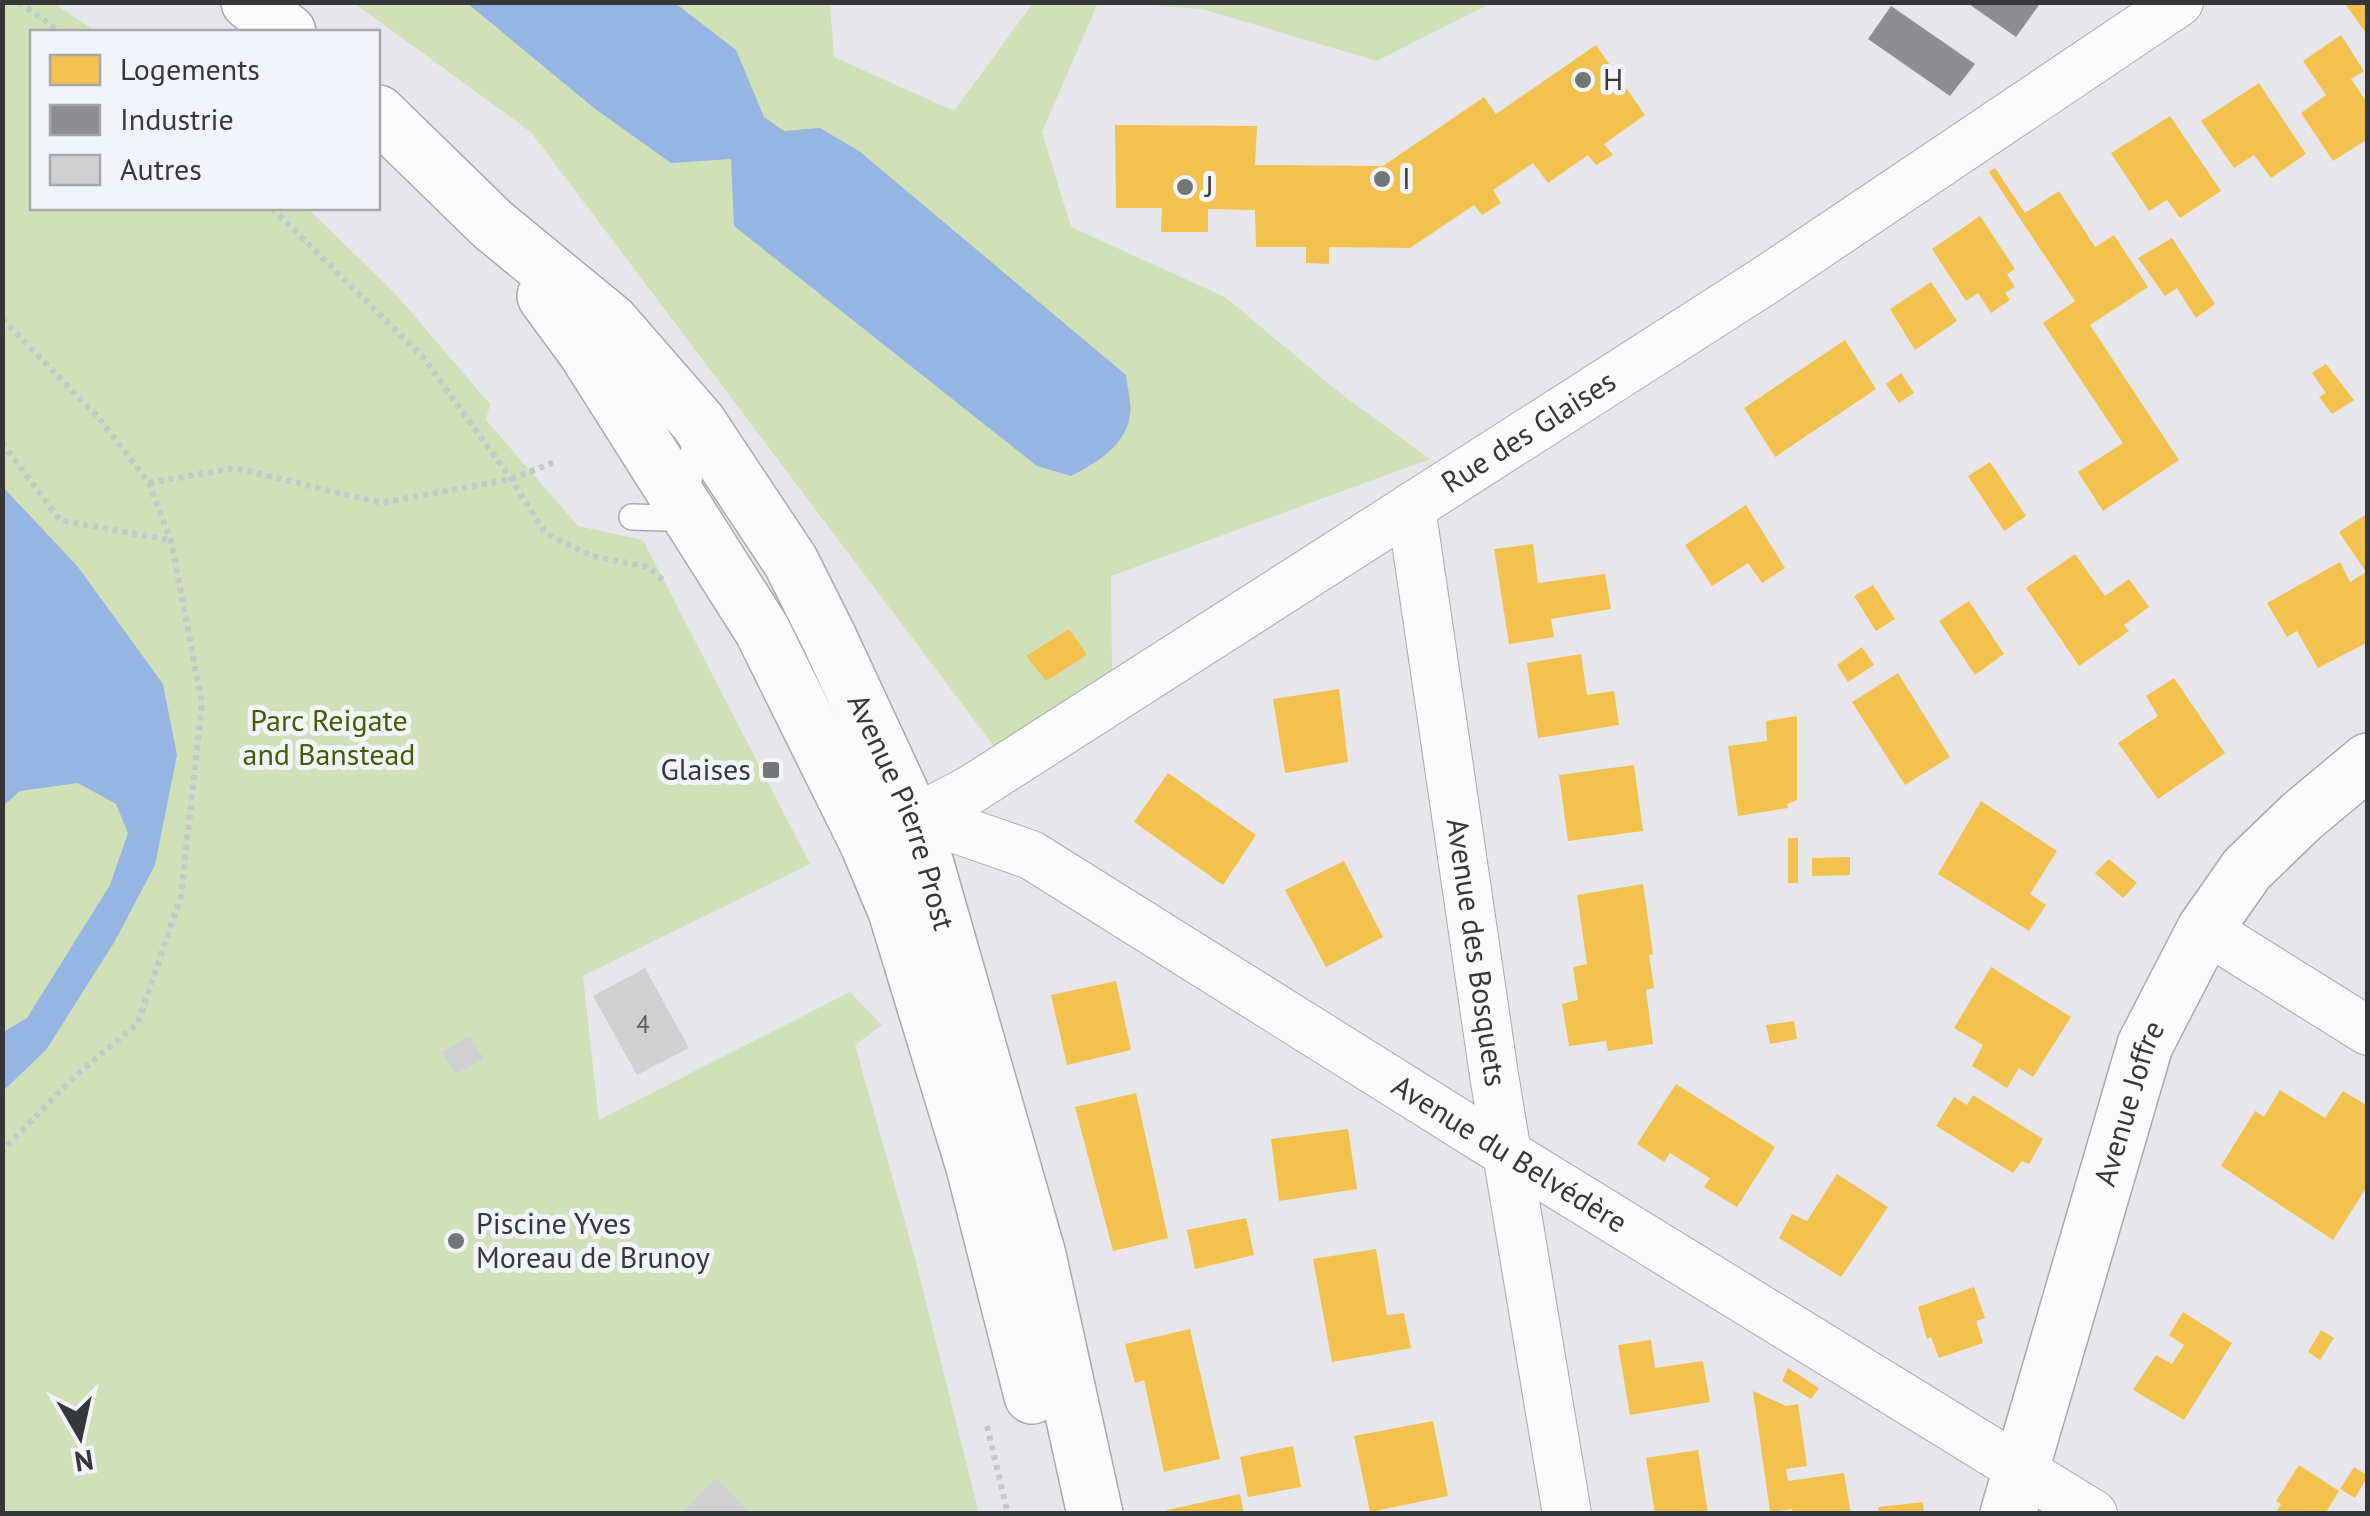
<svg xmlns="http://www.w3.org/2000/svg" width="2370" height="1516" font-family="'PT Sans',sans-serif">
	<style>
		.green { fill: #d0e0b8 }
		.water { fill: #96b5e3 }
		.homes { fill: #f2c14e }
		.industry { fill: #8d8d92 }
		.building { fill: #d1d0d1 }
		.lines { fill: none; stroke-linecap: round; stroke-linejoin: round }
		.service-casing { stroke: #a9a9ac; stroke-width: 28 }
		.minor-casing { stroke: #a9a9ac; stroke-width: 50 }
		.tertiary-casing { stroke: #a9a9ac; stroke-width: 58 }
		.secondary-casing { stroke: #a9a9ac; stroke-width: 58 }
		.path { stroke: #c6c7c8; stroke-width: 6; stroke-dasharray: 5 5; stroke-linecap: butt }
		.service { stroke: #fbfbfc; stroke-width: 25 }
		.minor { stroke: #fbfbfc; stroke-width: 48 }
		.tertiary { stroke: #fbfbfc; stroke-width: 55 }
		.secondary { stroke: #fbfbfc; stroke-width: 55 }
		.poi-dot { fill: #747577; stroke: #f3f4f9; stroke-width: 4 }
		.labels { text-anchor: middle; stroke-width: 10; stroke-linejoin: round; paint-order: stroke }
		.number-label { font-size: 25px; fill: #5e5e60 }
		.poi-label { font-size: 30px; fill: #363739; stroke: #f3f4f9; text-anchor: start }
		.street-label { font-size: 30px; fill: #363739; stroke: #f3f4f9 }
		.park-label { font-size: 30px; fill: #435c02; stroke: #f3f4f9 }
	</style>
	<rect width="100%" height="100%" fill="#e7e7eb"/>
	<g class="green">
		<path d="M52 2 97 32H32V208H307L394 292 490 404 486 420 578 526 643 540 810 864 583 976 599 1120 850 992 882 1025 855 1045 915 1258 979 1513 3 1514 2 3Z"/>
		<path d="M354 3H830L834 57 954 111 1033 3H1098L1042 132 1071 227 1225 297 1340 393 1430 459 1111 576 1112 671 996 749 531 132Z"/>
		<path d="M1128 3H1491L1377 61 1202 9Z"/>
	</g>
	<g class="water">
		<path d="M467 3H675L736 50 764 117 784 131 820 128 859 151 1126 375C1127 387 1132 403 1130 415 1126 446 1096 463 1071 476L1037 466 734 226 731 159 671 163 594 108Z"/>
		<path d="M3 487 78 567 163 684 177 755 155 865 115 941 46 1050 3 1091V1032L27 1018 110 885 128 833 116 804 78 783 20 791 3 806Z"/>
	</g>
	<g class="homes">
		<path d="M2350 2H2368V36L2346 5Z"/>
		<path d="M2341 35 2364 71 2351 79 2368 104V139L2333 161 2301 113 2326 95 2303 61Z"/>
		<path d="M1596 45 1645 115 1604 144 1613 155 1596 165 1588 155 1548 183 1533 163 1493 190 1501 203 1482 215 1474 205 1410 248 1329 247V264L1306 263V247H1256L1255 210 1208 209V232H1161L1162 208H1116L1115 125 1257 126 1255 165 1383 166 1484 97 1496 114Z"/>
		<path d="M2259 83 2306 154 2271 178 2254 155 2234 168 2201 121Z"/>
		<path d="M2170 116 2221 191 2180 218 2167 200 2149 211 2111 153Z"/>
		<path d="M1995 168 2025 213 2059 191 2095 247 2114 235 2148 287 2090 325 2179 460 2103 511 2078 472 2123 443 2043 323 2075 301 1989 172Z"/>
		<path d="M1980 216 2015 269 2007 274 2015 287 2005 293 2010 300 1991 313 1978 293 1966 301 1932 249Z"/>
		<path d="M2172 238 2215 304 2196 318 2177 288 2165 296 2138 258Z"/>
		<path d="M1931 282 1957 321 1915 350 1890 309Z"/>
		<path d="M1845 340 1876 389 1775 457 1744 408Z"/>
		<path d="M2326 364 2354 400 2332 414 2319 397 2326 393 2312 373Z"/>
		<path d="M1901 373 1914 393 1899 403 1886 384Z"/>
		<path d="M1990 462 2026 516 2004 531 1968 476Z"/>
		<path d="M1746 505 1785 568 1762 583 1748 563 1712 586 1685 545Z"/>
		<path d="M2368 513V642L2318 668 2297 631 2287 637 2267 603 2340 562 2350 582 2366 572 2339 532Z"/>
		<path d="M1533 544 1538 583 1605 574 1611 609 1551 619 1554 637 1509 644 1494 549Z"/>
		<path d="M2075 554 2105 596 2129 579 2149 607 2124 625 2129 631 2079 666 2026 588Z"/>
		<path d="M1873 585 1895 619 1876 631 1854 596Z"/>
		<path d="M1969 601 2004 654 1975 675 1939 621Z"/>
		<path d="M1069 629 1087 655 1046 681 1026 656Z"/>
		<path d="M1862 647 1874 665 1848 682 1837 665Z"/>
		<path d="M1581 654 1587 695 1614 691 1619 725 1538 738 1527 663Z"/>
		<path d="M1898 673 1950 757 1905 785 1852 702Z"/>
		<path d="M2174 678 2225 753 2158 799 2118 743 2158 716 2146 696Z"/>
		<path d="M1339 689 1348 762 1285 773 1273 699Z"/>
		<path d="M1797 716V800L1787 804 1788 808 1738 816 1728 746 1767 741 1766 721Z"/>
		<path d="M1634 765 1643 831 1568 841 1559 775Z"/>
		<path d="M1168 773 1256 835 1223 885 1134 822Z"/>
		<path d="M1981 801 2057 851 2030 894 2046 905 2029 931 1938 874Z"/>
		<rect x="1788" y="838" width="10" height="45"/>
		<path d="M1850 857V875L1812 876V858Z"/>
		<path d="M2109 859 2137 883 2123 898 2095 873Z"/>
		<path d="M1344 861 1383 937 1326 967 1285 890Z"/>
		<path d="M1643 884 1653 954 1649 955 1654 988 1646 990 1653 1044 1608 1051 1606 1041 1569 1046 1562 1004 1578 1000 1573 967 1587 964 1577 895Z"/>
		<path d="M1991 967 2071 1017 2033 1077 2019 1068 2007 1088 1972 1066 1983 1045 1954 1028Z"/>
		<path d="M1116 981 1131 1050 1067 1065 1051 995Z"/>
		<path d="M1794 1021 1797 1039 1770 1044 1766 1025Z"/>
		<path d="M1676 1084 1775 1147 1737 1207 1704 1187 1710 1178 1670 1153 1664 1162 1637 1144Z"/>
		<path d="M2280 1090 2325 1118 2343 1091 2368 1106V1185L2333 1240 2221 1166 2255 1111 2264 1117Z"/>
		<path d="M1136 1093 1168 1238 1113 1251 1075 1107Z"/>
		<path d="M1973 1095 2043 1139 2029 1164 2022 1161 2013 1173 1936 1126 1954 1097 1967 1105Z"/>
		<path d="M1348 1129 1357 1189 1279 1201 1271 1139Z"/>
		<path d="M1837 1174 1888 1207 1841 1277 1779 1238 1792 1214 1807 1221Z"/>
		<path d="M1246 1218 1254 1255 1195 1269 1187 1230Z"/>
		<path d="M1376 1249 1387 1315 1404 1313 1411 1348 1332 1362 1313 1259Z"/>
		<path d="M1974 1287 1985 1318 1976 1321 1983 1343 1939 1358 1931 1337 1927 1339 1918 1307Z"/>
		<path d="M2183 1312 2232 1343 2184 1420 2133 1390 2156 1355 2172 1364 2184 1345 2169 1335Z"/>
		<path d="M1190 1329 1220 1459 1164 1472 1144 1380 1135 1383 1125 1344Z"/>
		<path d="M2321 1330 2334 1338 2320 1360 2308 1352Z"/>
		<path d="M1651 1340 1655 1368 1703 1361 1710 1402 1630 1415 1618 1345Z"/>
		<path d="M1788 1368 1819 1388 1811 1399 1782 1381Z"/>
		<path d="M1753 1391 1786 1406 1798 1404 1807 1466 1786 1469 1788 1481 1844 1473 1851 1514H1793L1792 1509 1770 1512Z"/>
		<path d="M1433 1421 1448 1496 1370 1512 1354 1436Z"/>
		<path d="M1293 1446 1301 1487 1248 1497 1240 1457Z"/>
		<path d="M1698 1450 1708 1514H1655L1646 1458Z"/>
		<path d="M2299 1465 2339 1491 2325 1514H2275L2281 1504 2276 1501Z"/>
		<path d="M2354 1467 2368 1476 2355 1498 2340 1489Z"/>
		<path d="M1240 1494 1244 1514H1168L1167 1510Z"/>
		<path d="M1923 1502 1924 1514H1879L1878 1507Z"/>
	</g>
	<g class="industry">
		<path d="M1966 2H2036L2039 5 2016 37Z"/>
		<path d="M1891 6 1975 64 1950 96 1868 39Z"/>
	</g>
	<g class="building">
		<path d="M645 968 689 1048 637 1075 593 996Z"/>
		<path d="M470 1036 484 1059 455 1074 442 1052Z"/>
		<path d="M716 1478 751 1514H680Z"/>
	</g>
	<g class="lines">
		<defs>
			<path id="service" d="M632 517 664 518 685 507 697 429"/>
			<g id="minor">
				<path id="s1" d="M1411 507 1494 1075 1567 1514"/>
				<path id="s2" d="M913 819 945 825 1031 855 1508 1154 2093 1514"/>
				<path id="s3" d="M883 836 972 789 1766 280 2179 2"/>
				<path d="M2205 929 2368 1031"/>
			</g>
			<g id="tertiary">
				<path id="s4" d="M2008 1514 2145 1045 2205 929 2247 869 2302 816 2368 761"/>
			</g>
			<g id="secondary">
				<path d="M249 2 288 32"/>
				<path id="s5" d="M378 113 493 225 611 322 698 422 791 562 829 638 913 819 1038 1255 1095 1514"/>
				<path d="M545 296 586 352 762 630 868 844 896 911 974 1167 1032 1396"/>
			</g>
		</defs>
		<use href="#service" class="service-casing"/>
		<use href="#minor" class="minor-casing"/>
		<use href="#tertiary" class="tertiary-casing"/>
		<use href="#secondary" class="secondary-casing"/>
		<g class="path">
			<path d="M19 2 60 32"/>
			<path d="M272 208 422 356 511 479 546 534 592 556 648 567 665 582"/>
			<path d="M2 319 98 417 149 483 171 541 202 703 181 896 138 1023 72 1079 2 1151"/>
			<path d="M2 443 60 520 169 540"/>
			<path d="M149 483 235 468 381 503 511 479 555 462"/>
			<path d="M987 1426 1008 1514"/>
		</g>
		<use href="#service" class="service"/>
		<use href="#minor" class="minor"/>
		<use href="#tertiary" class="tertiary"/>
		<use href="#secondary" class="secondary"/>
	</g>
	<g class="poi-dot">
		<circle cx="1583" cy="80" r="10"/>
		<circle cx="1382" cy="179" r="10"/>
		<circle cx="1185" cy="187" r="10"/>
		<rect x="761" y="760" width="20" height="20" rx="5"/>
		<circle cx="456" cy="1241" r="10"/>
	</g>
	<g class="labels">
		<g class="number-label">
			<text x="643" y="1033">4</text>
		</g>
		<g class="poi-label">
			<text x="1603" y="90">H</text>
			<text x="1402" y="189">I</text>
			<text x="1205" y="197">J</text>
			<text x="751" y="780" text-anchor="end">Glaises</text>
			<text x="476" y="1234">Piscine Yves<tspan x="476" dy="34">Moreau de Brunoy</tspan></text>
		</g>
		<g class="street-label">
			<text dy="10" stroke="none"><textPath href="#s3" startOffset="762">Rue des Glaises</textPath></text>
			<text dy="10" stroke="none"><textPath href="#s5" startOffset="888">Avenue Pierre Prost</textPath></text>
			<text dy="10" stroke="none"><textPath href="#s1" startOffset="450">Avenue des Bosquets</textPath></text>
			<text dy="10" stroke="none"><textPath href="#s4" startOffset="428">Avenue Joffre</textPath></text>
			<text dy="10" stroke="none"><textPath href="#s2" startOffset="688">Avenue du Belvédère</textPath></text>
		</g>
		<g class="park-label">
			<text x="329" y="731">Parc Reigate<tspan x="329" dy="34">and Banstead</tspan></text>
		</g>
	</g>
	<rect width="2370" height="1516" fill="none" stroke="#363739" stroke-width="10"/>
	<rect x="30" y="30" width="350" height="180" fill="#f3f4f9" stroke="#a7a8ac" stroke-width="2.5"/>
	<rect x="50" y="55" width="50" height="30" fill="#f2c14e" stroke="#a7a8ac" stroke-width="2.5"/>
	<text x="120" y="80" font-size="30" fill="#363739">Logements</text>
	<rect x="50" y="105" width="50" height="30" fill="#8d8d92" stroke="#a7a8ac" stroke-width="2.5"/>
	<text x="120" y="130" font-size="30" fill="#363739">Industrie</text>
	<rect x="50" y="155" width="50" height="30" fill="#d1d0d1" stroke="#a7a8ac" stroke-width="2.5"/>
	<text x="120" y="180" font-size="30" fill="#363739">Autres</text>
	<g transform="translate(80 1436) rotate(171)" stroke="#f3f4f9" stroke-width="8" paint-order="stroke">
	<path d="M0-8L18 38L0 25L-18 38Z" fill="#363739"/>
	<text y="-15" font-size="28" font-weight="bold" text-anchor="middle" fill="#363739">N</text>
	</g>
</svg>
